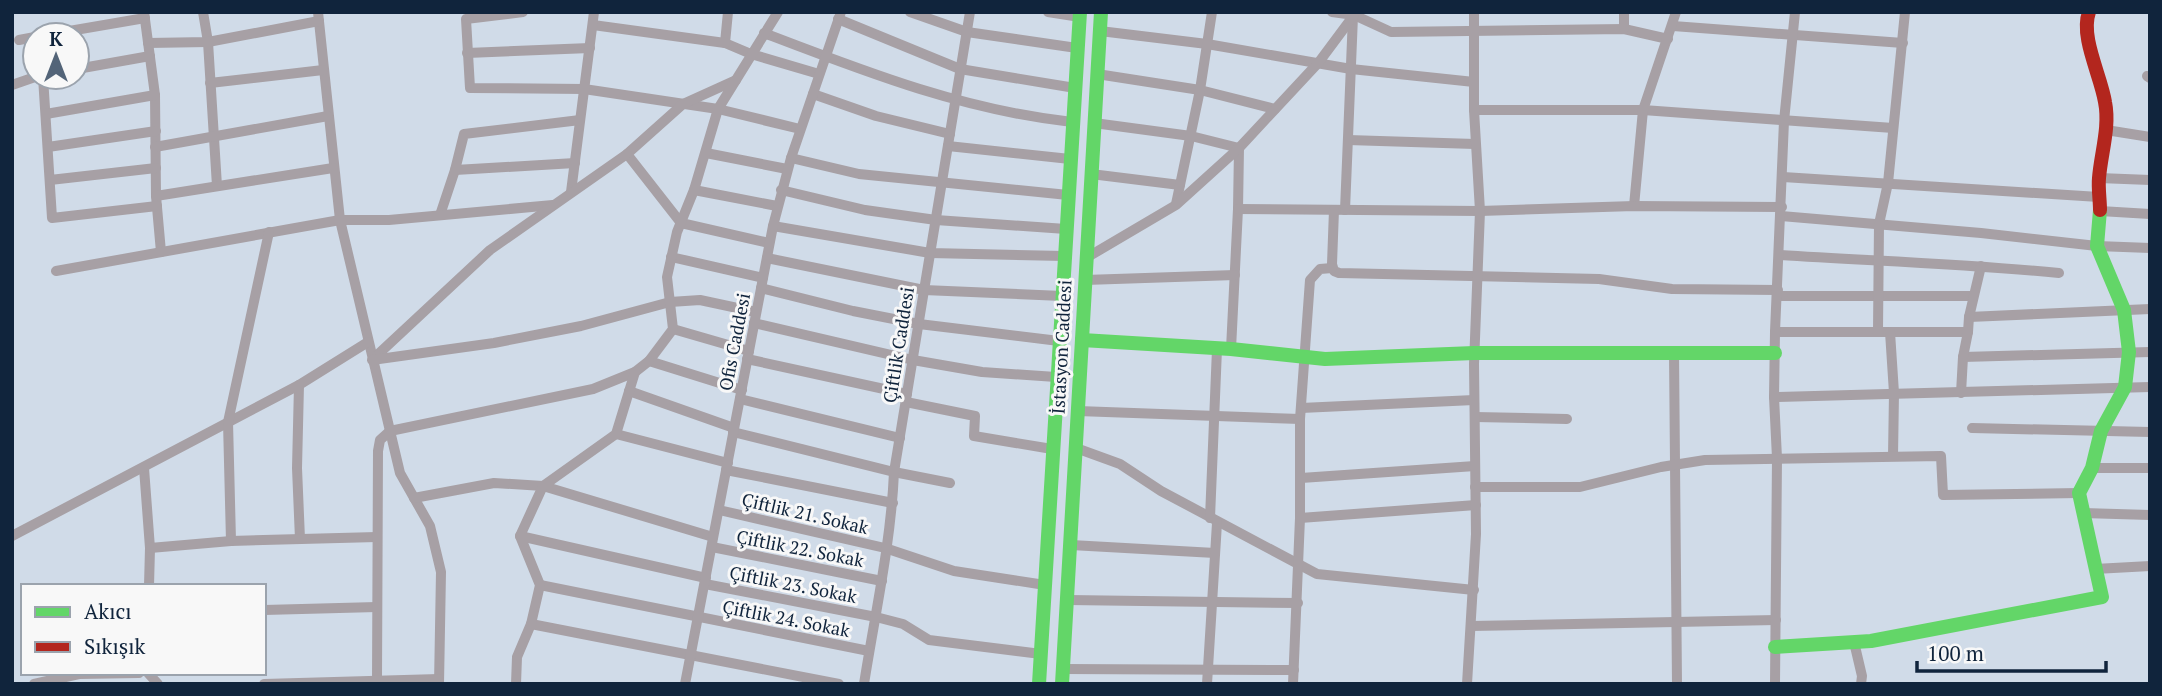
<svg xmlns="http://www.w3.org/2000/svg" width="2162" height="696" font-family="'PT Serif',serif">
	<style>
		.lines { fill: none; stroke-linecap: round; stroke-linejoin: round }
		.street { stroke: #a7a0a5; stroke-width: 10 }
		.fast { stroke: #63d668; stroke-width: 14 }
		.jam { stroke: #b3261e; stroke-width: 14 }
		.labels { text-anchor: middle; stroke-width: 6; stroke-linejoin: round; paint-order: stroke }
		.street-label { font-size: 18px; fill: #10243c; stroke: #f8f8f8 }
	</style>
	<rect width="100%" height="100%" fill="#d0dbe8"/>
	<g class="lines">
		<g class="street">
			<path d="M144 12 155 95 156 196 161 252"/>
			<path d="M203 12 208 42 217 186"/>
			<path d="M318 12 340 220 400 473 430 526 441 572 439 684"/>
			<path d="M523 12 466 19 470 88 584 89 718 109 800 129"/>
			<path d="M728 12 725 43 751 54 819 74"/>
			<path d="M910 12 967 32 1077 48"/>
			<path d="M1048 12 1080 17"/>
			<path d="M1332 12 1354 15 1391 32 1624 29 1668 39"/>
			<path d="M1624 12V29"/>
			<path d="M838 19 960 69 1075 88"/>
			<path d="M593 25 725 43"/>
			<path d="M1673 26 1903 43"/>
			<path d="M1100 31 1207 44 1351 69 1474 82"/>
			<path d="M764 33C866 72 963 110 1072 122"/>
			<path d="M46 35 145 18"/>
			<path d="M19 40 35 37"/>
			<path d="M148 43 208 42 319 21"/>
			<path d="M467 53 590 48"/>
			<path d="M77 69 150 56"/>
			<path d="M1097 74 1200 90 1275 109"/>
			<path d="M2147 76 2150 78"/>
			<path d="M43 77 52 218 157 206"/>
			<path d="M736 80 683 104 627 154 681 223 769 243"/>
			<path d="M210 83 323 70"/>
			<path d="M12 85 35 77"/>
			<path d="M813 94 876 116 950 134"/>
			<path d="M1474 110H1643L1893 128"/>
			<path d="M46 114 155 95"/>
			<path d="M1094 123 1191 136 1239 148 1238 209 1231 349"/>
			<path d="M2106 130 2150 137"/>
			<path d="M1348 140 1475 144"/>
			<path d="M948 146 1070 159"/>
			<path d="M48 147 156 131"/>
			<path d="M155 147 328 116"/>
			<path d="M706 153 787 169"/>
			<path d="M791 158 859 174 1068 195"/>
			<path d="M455 170 575 163"/>
			<path d="M1091 174 1180 185"/>
			<path d="M1783 177 2099 197"/>
			<path d="M2099 178 2150 180"/>
			<path d="M50 180 156 168"/>
			<path d="M694 190 777 206"/>
			<path d="M781 190 865 210 936 220 1066 229"/>
			<path d="M571 192 594 12"/>
			<path d="M156 196 333 168"/>
			<path d="M1176 204 1200 90 1212 12"/>
			<path d="M1634 206 1643 110 1676 12"/>
			<path d="M1238 209 1480 211 1634 206 1782 207"/>
			<path d="M1334 210 1332 264 1334 271 1339 273 1599 279 1672 289 1778 290"/>
			<path d="M1345 210 1353 16"/>
			<path d="M2100 211 2150 214"/>
			<path d="M440 215 455 170 464 134 580 120"/>
			<path d="M1781 216 1981 233 2097 246 2150 248"/>
			<path d="M773 226 930 253 1064 256"/>
			<path d="M1780 255C1873 261 1966 264 2059 273"/>
			<path d="M671 257 763 278"/>
			<path d="M767 258 924 290 1062 296"/>
			<path d="M1086 258 1176 205 1239 148 1319 62 1354 15"/>
			<path d="M56 271 340 220H389L553 205"/>
			<path d="M1085 280 1235 275"/>
			<path d="M761 288 853 311 919 324 1059 341"/>
			<path d="M1777 296H1973"/>
			<path d="M1969 317 2150 309"/>
			<path d="M754 323 913 360 982 372 1056 377"/>
			<path d="M673 329 749 351"/>
			<path d="M1878 331 1879 224 1888 183 1905 12"/>
			<path d="M1775 332H1968L1969 317 1981 266"/>
			<path d="M1890 332 1894 393 1893 456"/>
			<path d="M1674 353 1677 684"/>
			<path d="M1963 357 2150 352"/>
			<path d="M373 359 490 250 627 154"/>
			<path d="M747 359 907 394"/>
			<path d="M372 360 494 343 581 326 670 302 700 300 756 312"/>
			<path d="M299 385 297 468 300 539"/>
			<path d="M742 390 649 361 673 329 667 277 677 232 694 190 718 109 778 12"/>
			<path d="M629 391 734 428"/>
			<path d="M1961 393 1963 357 1968 332"/>
			<path d="M1774 397 2150 387"/>
			<path d="M740 399 900 438"/>
			<path d="M906 402 975 416 974 436 1052 449"/>
			<path d="M1301 408 1474 400"/>
			<path d="M1078 411 1300 419"/>
			<path d="M1475 417 1567 419"/>
			<path d="M1972 428 2150 432"/>
			<path d="M733 432 894 472 950 483"/>
			<path d="M616 434 728 463"/>
			<path d="M1076 448 1120 464 1161 491 1317 574 1474 590"/>
			<path d="M144 468 150 548 149 586"/>
			<path d="M2092 468H2150"/>
			<path d="M726 470 893 503"/>
			<path d="M1301 478 1475 466"/>
			<path d="M1475 487H1580L1661 467 1705 460 1941 456 1943 495 2079 493"/>
			<path d="M414 498 494 483 543 486 713 537"/>
			<path d="M719 510 885 548 954 571 1045 585"/>
			<path d="M2083 513 2150 515"/>
			<path d="M1210 518 1217 349"/>
			<path d="M1300 518 1476 505"/>
			<path d="M12 536 299 385 368 342"/>
			<path d="M520 536 706 578"/>
			<path d="M231 541 228 422 269 232"/>
			<path d="M1071 545 1215 553"/>
			<path d="M712 547 882 581"/>
			<path d="M150 548 231 541 377 537"/>
			<path d="M2095 569 2150 566"/>
			<path d="M705 584 876 617 903 624 929 640 1041 654"/>
			<path d="M540 585 869 651"/>
			<path d="M1068 600 1298 603"/>
			<path d="M264 610 377 607"/>
			<path d="M531 624 839 684"/>
			<path d="M1471 626 1776 620"/>
			<path d="M1854 642 1862 676 1861 684"/>
			<path d="M1063 669 1294 670"/>
			<path d="M148 673 158 684"/>
			<path d="M377 681 378 451 380 440 390 431 593 389 635 372 649 361"/>
			<path d="M34 684 79 674 139 673"/>
			<path d="M264 684 439 679"/>
			<path d="M516 684 517 657 531 624 540 585 520 536 543 486 616 434 635 372"/>
			<path d="M685 684 773 226 791 158 841 12"/>
			<path d="M864 684C875 614 891 543 894 472L970 12"/>
			<path d="M1207 684 1217 523"/>
			<path d="M1293 684 1300 518V419L1310 280 1320 269 1332 268"/>
			<path d="M1467 684 1476 534 1474 364 1480 211 1474 110V12"/>
			<path d="M1775 684 1777 458 1774 397 1775 332 1784 121 1795 12"/>
		</g>
		<g class="fast">
			<path d="M1082 340 1231 349 1325 359 1474 353H1775"/>
			<path d="M1775 647 1871 641 2102 597 2079 493 2092 468 2101 431 2125 387 2129 352 2124 310 2097 246 2100 210"/>
			<path d="M1039 684 1080 12"/>
			<path d="M1062 684 1101 12"/>
		</g>
		<path class="jam" d="M2089 12C2080 37 2101 76 2105 102 2110 127 2101 153 2099 178 2098 188 2100 200 2100 210"/>
	</g>
	<g class="labels">
		<g class="street-label">
			<text transform="translate(735 342) rotate(-79)" y="6">Ofis Caddesi</text>
			<text transform="translate(899 345) rotate(-81)" y="6">Çiftlik Caddesi</text>
			<text transform="translate(1062 347) rotate(-87)" y="6">İstasyon Caddesi</text>
			<text transform="translate(805 514) rotate(13)" y="6">Çiftlik 21. Sokak</text>
			<text transform="translate(800 549) rotate(11)" y="6">Çiftlik 22. Sokak</text>
			<text transform="translate(793 585) rotate(11)" y="6">Çiftlik 23. Sokak</text>
			<text transform="translate(786 619) rotate(11)" y="6">Çiftlik 24. Sokak</text>
		</g>
	</g>
	<rect width="2162" height="696" fill="none" stroke="#10243c" stroke-width="28"/>
	<rect x="21" y="584" width="245" height="91" fill="#f8f8f8" stroke="#9ba3ad" stroke-width="2"/>
	<rect x="35" y="607" width="35" height="10" fill="#63d668" stroke="#9ba3ad" stroke-width="2"/>
	<text x="84" y="619" font-size="21" fill="#10243c">Akıcı</text>
	<rect x="35" y="642" width="35" height="10" fill="#b3261e" stroke="#9ba3ad" stroke-width="2"/>
	<text x="84" y="654" font-size="21" fill="#10243c">Sıkışık</text>
	<g transform="translate(56 56)"><circle r="33" fill="#f8f8f8" stroke="#9ba3ad" stroke-width="2"/>
	<path d="M0-5L12 26L0 18L-12 26Z" fill="#536478"/>
	<text y="-10" font-size="19" font-weight="bold" text-anchor="middle" fill="#10243c">K</text>
	</g>
	<path d="M1917 661v10h189v-10" fill="none" stroke="#10243c" stroke-width="3.5"/>
	<text x="1927" y="661" font-size="21" fill="#10243c" stroke="#f8f8f8" stroke-width="5" paint-order="stroke">100 m</text>
</svg>
